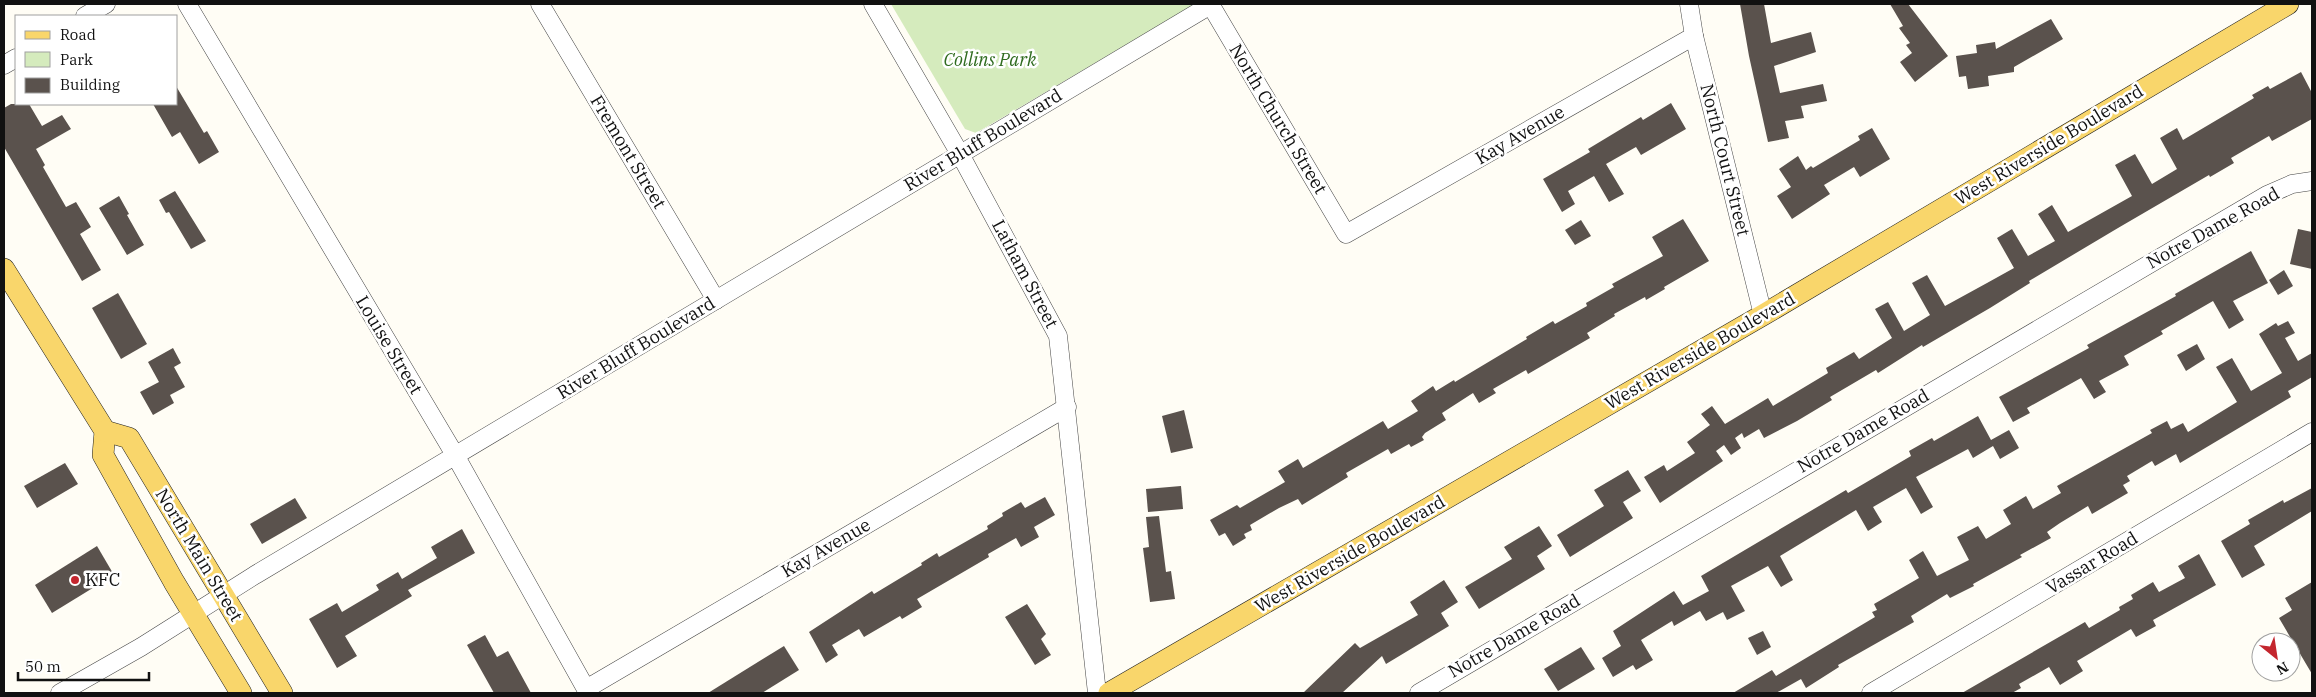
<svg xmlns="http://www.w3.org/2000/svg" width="2316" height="697" font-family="'IBM Plex Serif',serif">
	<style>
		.green { fill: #d5ebbd }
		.building { fill: #5a524d }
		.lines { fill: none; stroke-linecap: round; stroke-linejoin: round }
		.minor-casing { stroke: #444; stroke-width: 19 }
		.major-casing { stroke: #222; stroke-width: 22 }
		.minor { stroke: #fff; stroke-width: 18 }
		.major { stroke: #f9d66b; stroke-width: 21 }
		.poi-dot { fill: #c4262e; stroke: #fff; stroke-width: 2 }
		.labels { text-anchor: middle; stroke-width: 5; stroke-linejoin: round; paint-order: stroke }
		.park-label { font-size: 18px; font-style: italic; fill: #2f6b1f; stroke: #fff }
		.street-label { font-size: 18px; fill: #111; stroke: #fff }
		.poi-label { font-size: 18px; fill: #111; stroke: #fff; text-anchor: start }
	</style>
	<rect width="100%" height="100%" fill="#fffdf5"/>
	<path class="green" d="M891 4H1195L976 133 965 129Z"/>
	<g class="building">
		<path d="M1740 4H1764L1771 43 1811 32 1816 52 1774 66 1780 93 1823 84 1827 101 1801 106 1804 118 1785 121 1789 138 1768 142 1749 56Z"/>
		<path d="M1890 4H1908L1948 56 1915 82 1900 62 1912 53 1906 45 1910 43 1899 28 1903 26Z"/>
		<path d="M2051 19 2063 39 2014 67V72L1988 76 1989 86 1968 89 1966 76 1959 77 1956 56 1977 53 1976 45 1995 42 1996 49Z"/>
		<path d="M2301 72 2312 93V119L2272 141 2269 136 2231 158 2234 163 2210 177 2209 175 2118 228 2029 281 2030 283 1990 308 1923 347 1922 345 1878 373 1876 370 1830 397 1832 400 1797 421 1764 438 1759 429 1744 438 1742 433 1735 438 1741 448 1731 455 1724 445 1716 451 1723 461 1660 503 1644 477 1664 465 1667 471 1695 453 1687 442 1710 425 1701 414 1712 406 1725 424 1768 398 1773 406 1828 373 1826 368 1854 352 1859 359 1892 338 1875 309 1888 302 1904 331 1930 315 1912 283 1927 275 1945 306 1987 283 2014 268 1997 238 2012 229 2028 256 2055 241 2038 214 2052 205 2068 232 2132 196 2115 165 2135 154 2152 184 2177 169 2160 138 2177 128 2183 140 2254 98 2252 95 2268 86 2270 89Z"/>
		<path d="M176 86 204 133 207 131 219 152 199 164 180 132 172 137 153 104H176Z"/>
		<path d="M1671 103 1686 129 1641 155 1636 147 1606 164 1624 194 1609 202 1594 176 1568 191 1575 204 1562 212 1543 179 1590 152 1588 149 1641 117 1643 120Z"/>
		<path d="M11 104H29L42 126 62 115 71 129 36 149 45 165 43 167 66 207 76 202 91 227 80 234 101 270 82 281 4 147V108Z"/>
		<path d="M1872 128 1890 159 1860 177 1854 167 1824 185 1830 194 1792 219 1777 196 1791 187 1779 169 1798 156 1806 170 1811 166 1813 168 1860 140 1858 136Z"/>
		<path d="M175 191 206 241 191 249 169 212 166 213 159 200Z"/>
		<path d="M119 196 129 214 127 215 144 245 127 255 99 208Z"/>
		<path d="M1683 219 1709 261 1664 287 1665 289 1646 300 1645 297 1614 314 1615 316 1587 333 1590 338 1528 374 1526 370 1493 389 1496 393 1479 403 1473 393 1442 413 1446 420 1425 433 1422 437 1424 440 1411 447 1409 444 1391 454 1388 449 1346 473 1348 477 1302 505 1298 499 1279 508 1250 525 1252 530 1244 534 1246 538 1233 546 1225 533 1219 536 1210 520 1237 505 1240 508 1285 482 1278 471 1298 459 1303 468 1383 421 1388 429 1418 411 1411 401 1433 386 1436 391 1454 380 1455 382 1527 339 1526 337 1553 321 1555 324 1587 306 1586 303 1614 287 1612 284 1663 256 1652 237Z"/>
		<path d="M1581 220 1591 236 1575 245 1565 230Z"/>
		<path d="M2298 229 2312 232V269L2290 264Z"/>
		<path d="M2251 251 2268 283 2233 301 2244 320 2229 329 2213 301 2161 331 2163 334 2124 356 2129 365 2099 381 2106 392 2094 399 2081 378 2027 408 2030 413 2013 422 1999 397 2089 348 2087 345 2176 296 2175 294Z"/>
		<path d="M2284 270 2293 286 2278 295 2269 280Z"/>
		<path d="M118 293 147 344 121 359 92 308Z"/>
		<path d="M2288 321 2295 333 2285 338 2298 361 2312 353V377L2288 391 2291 397 2180 463 2176 454 2155 466 2152 461 2127 476 2130 481 2123 485 2128 493 2092 514 2088 506 2060 523 2047 532 2051 538 2020 555 2022 557 1973 584 1974 586 1950 598 1947 594 1911 616 1914 622 1838 665 1839 667 1806 688 1801 679 1776 693H1733L1772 670 1776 676 1875 617 1872 612 1877 610 1874 604 1919 578 1909 560 1923 551 1937 576 1969 560 1957 537 1978 526 1986 539 2011 524 2003 510 2026 496 2033 509 2061 493 2057 486 2152 433 2150 430 2167 421 2171 429 2183 423 2188 432 2237 402 2216 367 2232 358 2251 391 2282 373 2259 334 2276 323 2278 326Z"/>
		<path d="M2197 344 2205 359 2186 371 2177 355Z"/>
		<path d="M173 348 181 363 174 367 185 387 170 395 174 403 153 415 140 392 159 382 148 362Z"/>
		<path d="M1184 410 1193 448 1171 453 1162 416Z"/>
		<path d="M1978 416 1991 440 2009 430 2019 448 2000 459 1993 446 1973 458 1968 449 1916 477 1933 507 1921 514 1906 488 1873 507 1882 522 1868 531 1856 510 1780 556 1793 580 1781 587 1768 566 1731 586 1745 611 1727 620 1723 612 1706 621 1700 611 1674 626 1672 621 1641 640 1653 660 1636 670 1633 665 1613 677 1602 658 1621 646 1613 631 1674 591 1683 605 1709 591 1701 576 1846 490 1848 493 1911 456 1909 451 1932 438 1934 441Z"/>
		<path d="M65 463 78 484 37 508 24 486Z"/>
		<path d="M1628 470 1641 491 1623 502 1633 518 1570 557 1557 535 1604 506 1594 490Z"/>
		<path d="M1181 486 1183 509 1148 512 1146 489Z"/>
		<path d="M2312 488V511L2254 546 2265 565 2242 578 2221 541 2250 524 2248 520 2283 500 2284 503Z"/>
		<path d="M1045 497 1055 515 1034 527 1039 537 1021 547 1016 538 988 554 989 557 917 599 922 607 902 619 900 616 864 637 859 629 832 645 838 655 826 663 809 632 872 591 874 594 922 565 921 563 937 553 939 557 988 529 987 526 1003 516 1002 513 1021 502 1025 508Z"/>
		<path d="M295 498 307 518 262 544 250 524Z"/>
		<path d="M1159 516 1166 572 1171 571 1175 599 1150 602 1143 548 1149 547 1146 517Z"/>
		<path d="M1539 526 1552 546 1537 556 1545 569 1479 609 1465 587 1512 559 1504 547Z"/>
		<path d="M462 529 475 553 408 590 412 596 345 636 357 656 337 668 309 619 337 603 342 612 379 590 376 585 398 572 402 579 437 558 431 547Z"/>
		<path d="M97 546 114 575 52 613 35 585Z"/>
		<path d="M2199 554 2216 585 2153 620 2156 626 2136 637 2131 629 2077 661 2083 671 2060 685 2049 667 2019 684 2021 688 2012 693H1962L2085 622 2089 628 2120 610 2119 607 2133 599 2131 595 2153 582 2159 592 2185 578 2178 566Z"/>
		<path d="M1444 580 1458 602 1441 613 1449 626 1386 664 1382 656 1342 693H1303L1355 643 1360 648 1418 615 1410 602Z"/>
		<path d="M2312 582V674L2279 618 2292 610 2285 598Z"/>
		<path d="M1027 604 1046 634 1041 639 1051 655 1035 665 1005 617Z"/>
		<path d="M1763 631 1771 647 1757 655 1748 638Z"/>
		<path d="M485 635 497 657 508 651 531 693H494L467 645Z"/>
		<path d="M784 646 799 670 762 693H708Z"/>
		<path d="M1581 647 1595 669 1558 691 1544 669Z"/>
	</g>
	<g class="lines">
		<defs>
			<g id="minor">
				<path d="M187 4 455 455 586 689 1067 407"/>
				<path d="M540 4 716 300"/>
				<path d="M873 4 960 154 1058 336 1097 693"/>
				<path d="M1210 4 1346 234 1694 36"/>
				<path d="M1689 4 1694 36 1763 315"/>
				<path d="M85 16 106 4"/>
				<path d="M4 65 16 58"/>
				<path d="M60 693 141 647 255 575 1212 4"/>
				<path d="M1419 693 2267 195 2292 184 2312 181"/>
				<path d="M1871 693 2312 432"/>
			</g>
			<g id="major">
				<path d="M4 269 105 431 103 455 174 582 241 693"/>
				<path d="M105 431 129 438 282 693"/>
				<path d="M1109 693 1763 315 2288 4"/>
			</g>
		</defs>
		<use href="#minor" class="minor-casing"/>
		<use href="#major" class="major-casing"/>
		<use href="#minor" class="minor"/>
		<use href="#major" class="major"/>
	</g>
	<circle class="poi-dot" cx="75" cy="580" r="5"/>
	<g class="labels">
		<g class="park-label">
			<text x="990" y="66">Collins Park</text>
		</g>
		<g class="street-label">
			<text transform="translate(1278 119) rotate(59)" y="6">North Church Street</text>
			<text transform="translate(1520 135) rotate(-30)" y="6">Kay Avenue</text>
			<text transform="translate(983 140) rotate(-31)" y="6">River Bluff Boulevard</text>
			<text transform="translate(2049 145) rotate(-31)" y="6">West Riverside Boulevard</text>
			<text transform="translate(628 152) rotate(59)" y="6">Fremont Street</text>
			<text transform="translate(1725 160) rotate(76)" y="6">North Court Street</text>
			<text transform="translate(2213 228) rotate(-29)" y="6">Notre Dame Road</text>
			<text transform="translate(1025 274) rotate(62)" y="6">Latham Street</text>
			<text transform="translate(389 345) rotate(59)" y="6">Louise Street</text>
			<text transform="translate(636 348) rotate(-31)" y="6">River Bluff Boulevard</text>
			<text transform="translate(1700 351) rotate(-30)" y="6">West Riverside Boulevard</text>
			<text transform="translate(1863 431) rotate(-30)" y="6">Notre Dame Road</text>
			<text transform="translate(826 548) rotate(-30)" y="6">Kay Avenue</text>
			<text transform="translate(1350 554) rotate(-30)" y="6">West Riverside Boulevard</text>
			<text transform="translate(199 555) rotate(59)" y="6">North Main Street</text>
			<text transform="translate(2092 563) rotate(-31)" y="6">Vassar Road</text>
			<text transform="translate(1514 636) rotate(-30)" y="6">Notre Dame Road</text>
		</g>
		<g class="poi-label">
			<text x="85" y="586">KFC</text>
		</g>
	</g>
	<rect width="2316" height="697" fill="none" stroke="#111111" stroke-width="10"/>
	<rect x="15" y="15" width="162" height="90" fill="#ffffff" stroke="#a0a0a0"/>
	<rect x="25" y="31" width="25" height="8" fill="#f9d66b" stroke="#a0a0a0"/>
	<text x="60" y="40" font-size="15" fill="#111111">Road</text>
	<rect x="25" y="52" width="25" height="15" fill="#d5ebbd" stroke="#a0a0a0"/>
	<text x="60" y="65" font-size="15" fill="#111111">Park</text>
	<rect x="25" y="78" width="25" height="15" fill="#5a524d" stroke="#a0a0a0"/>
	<text x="60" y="90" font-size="15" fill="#111111">Building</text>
	<g transform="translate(2276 657) rotate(150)"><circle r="24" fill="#ffffff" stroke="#a0a0a0"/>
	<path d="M0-4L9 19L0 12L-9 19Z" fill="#c4262e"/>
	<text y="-8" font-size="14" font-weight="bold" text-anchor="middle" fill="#111111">N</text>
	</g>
	<path d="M18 672v8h131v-8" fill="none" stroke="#111111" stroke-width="2.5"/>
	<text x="25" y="672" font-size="15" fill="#111111" stroke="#ffffff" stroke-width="4" paint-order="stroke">50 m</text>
</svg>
